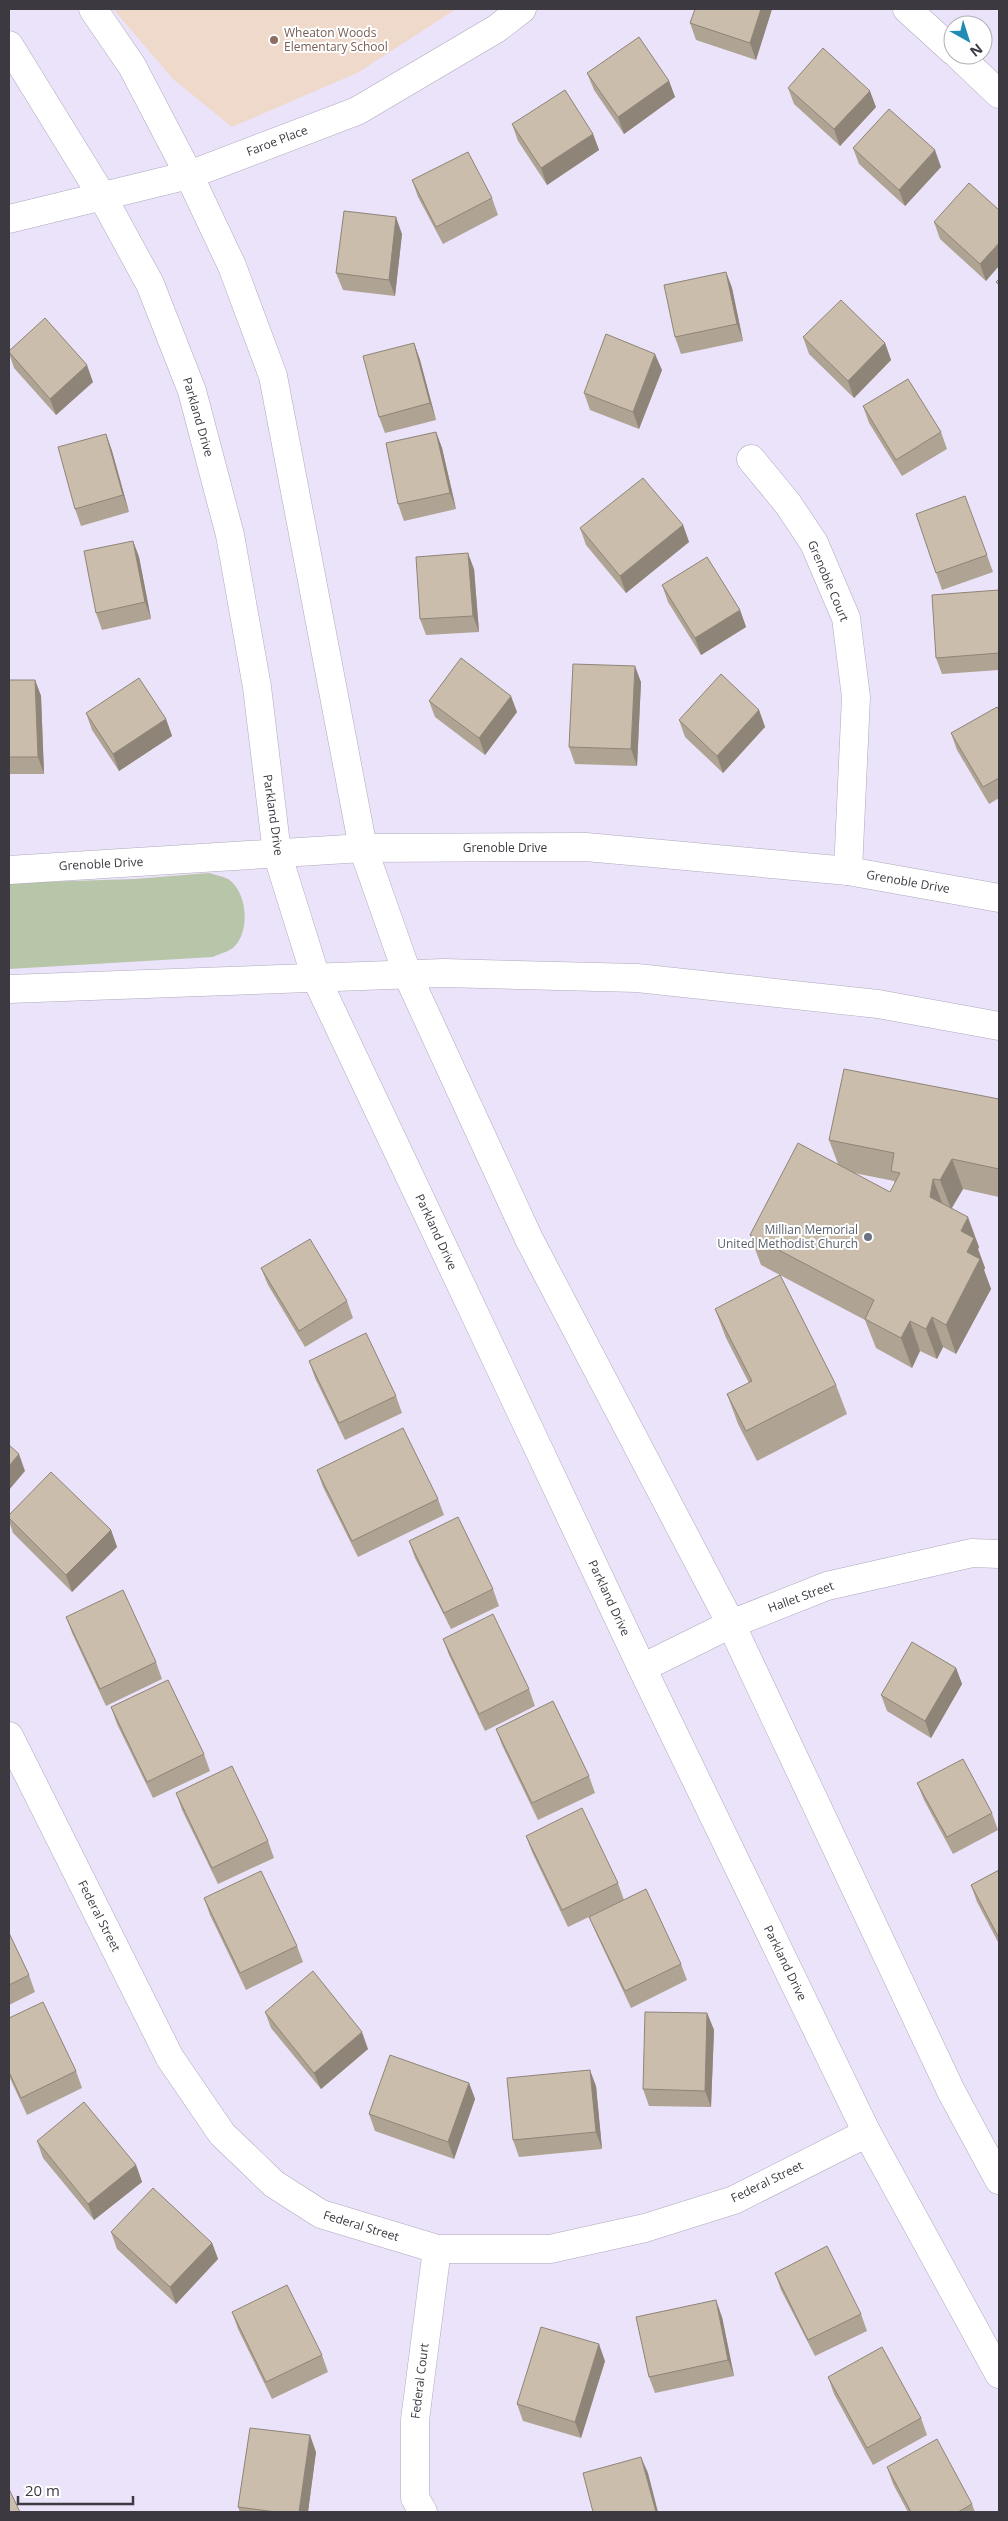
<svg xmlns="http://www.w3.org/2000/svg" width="1008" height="2521" font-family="'Open Sans',sans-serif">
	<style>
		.education { fill: #eed9cb }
		.green { fill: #b7c5a8 }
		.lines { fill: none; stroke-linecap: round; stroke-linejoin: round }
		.minor-casing { stroke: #afa9bd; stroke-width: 29 }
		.minor { stroke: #fff; stroke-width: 28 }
		.wall { fill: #afa393; fill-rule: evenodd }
		.shaded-wall { fill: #8e8478 }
		.building { fill: #cbbdab; stroke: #8e8478 }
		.education-dot { fill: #8d6e63; stroke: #fff; stroke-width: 2 }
		.worship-dot { fill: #6b7280; stroke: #fff; stroke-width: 2 }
		.labels { text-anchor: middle; stroke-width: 4; stroke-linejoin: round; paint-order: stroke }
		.education-label { font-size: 12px; fill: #785e54; stroke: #fff; text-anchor: start }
		.street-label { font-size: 12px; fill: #3c3941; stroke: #fff }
		.worship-label { font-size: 12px; fill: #5b616d; stroke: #fff; text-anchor: end }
	</style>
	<rect width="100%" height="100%" fill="#ebe3f9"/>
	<path class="education" d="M113 9H456L359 72 232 127 173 79Z"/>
	<path class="green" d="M209 873C215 875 222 876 228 879 247 891 251 931 234 947 230 951 219 954 213 957L9 969V883L135 879Z"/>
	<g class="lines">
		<defs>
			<g id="minor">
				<path d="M93 9 132 66 189 175 232 266 273 376 363 848 408 976 529 1239 731 1624 951 2091 999 2180"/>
				<path d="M907 9 953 51"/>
				<path d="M9 45 102 196 150 284 192 391 230 535 257 687 277 853 316 978 642 1668 867 2133 999 2374"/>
				<path d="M958 55 999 94"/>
				<path d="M9 219 189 175 357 111 496 29 522 9"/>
				<path d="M751 459 788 504 814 543 846 618 856 697 848 871"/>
				<path d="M9 870 363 848 586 847 848 871 999 898"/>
				<path d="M9 989 444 973 637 978 878 1004 999 1026"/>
				<path d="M642 1668 731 1624 827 1586 972 1553 999 1554"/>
				<path d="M9 1736 170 2058 222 2134 274 2184 321 2214 437 2249H550L645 2228 734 2200 867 2133"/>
				<path d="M423 2512 415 2498V2420L437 2249"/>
			</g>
		</defs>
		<use href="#minor" class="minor-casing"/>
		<use href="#minor" class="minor"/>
	</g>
	<g class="wall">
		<path d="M772 9 756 60 696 40 690 23Z"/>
		<path d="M587 73 669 81 675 97 624 134 594 90Z"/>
		<path d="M788 88 876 107 840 146 794 104Z"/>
		<path d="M512 124 593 134 599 150 547 185 518 141Z"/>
		<path d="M853 148 941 167 905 206 859 164Z"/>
		<path d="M412 180 492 198 498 215 443 244 418 197Z"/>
		<path d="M999 210 986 281 940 239 934 222Z"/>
		<path d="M402 234 395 296 343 290 336 273Z"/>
		<path d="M726 272 732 288 743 341 681 354 675 337Z"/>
		<path d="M803 337 885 343 891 360 854 398 809 354Z"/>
		<path d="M414 343 420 360 436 420 385 433 379 417Z"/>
		<path d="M9 351 93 382 56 415 14 368 9 353Z"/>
		<path d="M662 370 639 429 590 410 584 393Z"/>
		<path d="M863 406 941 432 947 449 902 476 869 423Z"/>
		<path d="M436 432 442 448 456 509 404 521 398 504Z"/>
		<path d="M106 434 112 451 129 512 81 526 75 509Z"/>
		<path d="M916 514 987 555 993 572 942 590Z"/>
		<path d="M683 525 689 542 626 593 586 545 580 528Z"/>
		<path d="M133 541 139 557 151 619 102 630 96 613Z"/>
		<path d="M474 569 479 632 426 635 420 619Z"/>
		<path d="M662 585 740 610 746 627 701 655 668 602Z"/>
		<path d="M999 590V670L942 674 936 658Z"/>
		<path d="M9 680H35L41 696 44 774H9Z"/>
		<path d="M641 682 637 766 575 764 569 747Z"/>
		<path d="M429 701 517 712 485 755 435 717Z"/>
		<path d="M759 710 765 727 723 773 685 737 679 720Z"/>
		<path d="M999 710V798L989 804 957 750 951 733Z"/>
		<path d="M86 713 166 719 172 736 119 771 92 730Z"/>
		<path d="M999 1099V1197L963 1189 952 1208 979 1247 978 1249 985 1268 984 1270 991 1289 956 1354 943 1347 937 1359 920 1351 912 1368 876 1348 865 1320 761 1265 750 1235 838 1164 829 1140ZM854 1173 894 1181 895 1183 890 1192Z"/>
		<path d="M261 1268 347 1301 353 1318 305 1347 268 1285Z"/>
		<path d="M715 1309 836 1385 847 1414 757 1461 738 1424 727 1394 749 1383 726 1338Z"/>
		<path d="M309 1361 396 1396 402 1413 345 1440 315 1378Z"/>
		<path d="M317 1470 438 1499 444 1515 358 1557 323 1487Z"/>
		<path d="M9 1518 111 1530 117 1547 72 1592 13 1533 9 1521Z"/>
		<path d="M409 1541 493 1589 499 1606 451 1629 415 1558Z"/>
		<path d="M66 1617 156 1662 162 1679 106 1706 72 1633Z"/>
		<path d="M443 1639 529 1689 535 1706 485 1731 449 1655Z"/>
		<path d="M956 1668 962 1684 931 1738 887 1711 881 1695Z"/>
		<path d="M111 1707 204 1754 210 1771 153 1798 117 1724Z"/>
		<path d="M496 1729 589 1776 595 1793 538 1820 502 1745Z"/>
		<path d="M917 1783 992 1813 998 1830 953 1854 924 1800Z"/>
		<path d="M176 1793 268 1841 274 1858 218 1884 182 1810Z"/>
		<path d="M526 1836 618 1883 624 1900 568 1927 532 1852Z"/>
		<path d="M999 1870V1944L977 1902 971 1885Z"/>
		<path d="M204 1898 297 1946 303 1962 246 1990 210 1915Z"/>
		<path d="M589 1917 681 1964 687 1980 631 2008 596 1933Z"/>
		<path d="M9 1933 29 1975 35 1992 9 2005Z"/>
		<path d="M265 2012 368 2049 321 2089 271 2028Z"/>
		<path d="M707 2013 714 2030 711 2107 649 2106 643 2089Z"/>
		<path d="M9 2018 76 2071 82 2088 27 2115 9 2076Z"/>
		<path d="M469 2083 475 2099 454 2159 375 2131 369 2114Z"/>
		<path d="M596 2086 602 2149 519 2157 513 2140Z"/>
		<path d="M37 2141 136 2165 142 2182 94 2220 43 2158Z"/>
		<path d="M111 2232 212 2243 218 2259 176 2304 117 2249Z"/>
		<path d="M775 2273 861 2314 867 2331 815 2356 781 2290Z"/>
		<path d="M232 2312 322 2355 328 2372 272 2399 238 2329Z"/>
		<path d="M722 2317 734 2376 655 2393 649 2377Z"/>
		<path d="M605 2361 581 2438 523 2421 517 2404Z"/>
		<path d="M828 2377 921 2418 927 2435 873 2465 834 2394Z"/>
		<path d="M316 2452 308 2512H240L238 2507Z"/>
		<path d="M887 2467 972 2504 975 2512H908L893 2484Z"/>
	</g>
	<g class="shaded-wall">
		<path d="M761 9H772L756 60 750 43Z"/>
		<path d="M669 81 675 97 624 134 618 117Z"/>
		<path d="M870 91 876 107 840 146 834 129Z"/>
		<path d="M593 134 599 150 547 185 541 168Z"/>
		<path d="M935 150 941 167 905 206 899 190Z"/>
		<path d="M396 217 402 234 395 296 389 280Z"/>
		<path d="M999 243V266L986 281 980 264Z"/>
		<path d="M726 272 732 288 743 341 737 324Z"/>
		<path d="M414 343 420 360 436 420 430 403Z"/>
		<path d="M885 343 891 360 854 398 848 381Z"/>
		<path d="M655 354 662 370 639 429 633 412Z"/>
		<path d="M87 365 93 382 56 415 50 399Z"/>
		<path d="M436 432 442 448 456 509 450 493Z"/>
		<path d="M106 434 112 451 129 512 123 495Z"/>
		<path d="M683 525 689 542 626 593 620 576Z"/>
		<path d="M133 541 139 557 151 619 145 602Z"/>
		<path d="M468 553 474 569 479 632 473 616Z"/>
		<path d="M740 610 746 627 701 655 695 638Z"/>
		<path d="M635 666 641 682 637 766 631 749Z"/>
		<path d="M35 680 41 696 44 774 38 757Z"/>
		<path d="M511 696 517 712 485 755 479 738Z"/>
		<path d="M759 710 765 727 723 773 717 756Z"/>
		<path d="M166 719 172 736 119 771 113 754Z"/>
		<path d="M952 1159 963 1189 951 1209 940 1180Z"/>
		<path d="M933 1179 944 1208 930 1197Z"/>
		<path d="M968 1217 979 1247 978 1249 985 1268 984 1270 991 1289 956 1354 946 1325 961 1231Z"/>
		<path d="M932 1317 943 1347 937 1359 926 1329Z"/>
		<path d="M910 1321 920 1351 912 1368 901 1338Z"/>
		<path d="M19 1454 25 1471 9 1490V1466Z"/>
		<path d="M111 1530 117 1547 72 1592 66 1575Z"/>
		<path d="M956 1668 962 1684 931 1738 925 1721Z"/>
		<path d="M707 2013 714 2030 711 2107 705 2091Z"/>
		<path d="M362 2032 368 2049 321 2089 314 2073Z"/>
		<path d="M590 2070 596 2086 602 2149 596 2132Z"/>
		<path d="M469 2083 475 2099 454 2159 448 2142Z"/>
		<path d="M136 2165 142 2182 94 2220 88 2204Z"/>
		<path d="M212 2243 218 2259 176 2304 170 2287Z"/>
		<path d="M716 2300 722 2317 734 2376 728 2360Z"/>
		<path d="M599 2344 605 2361 581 2438 575 2422Z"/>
		<path d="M310 2435 316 2452 308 2512H299Z"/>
		<path d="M641 2457 648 2473 658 2512H656Z"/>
	</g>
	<g class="building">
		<path d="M695 9H761L750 43 690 23Z"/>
		<path d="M639 37 669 81 618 117 587 73Z"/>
		<path d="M823 48 870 91 834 129 788 88Z"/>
		<path d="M565 90 593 134 541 168 512 124Z"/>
		<path d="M889 109 935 150 899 190 853 148Z"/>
		<path d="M468 152 492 198 436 227 412 180Z"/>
		<path d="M969 183 999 210V243L980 264 934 222Z"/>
		<path d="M344 211 396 217 389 280 336 273Z"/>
		<path d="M726 272 737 324 675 337 664 285Z"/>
		<path d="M999 279V285L996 282Z"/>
		<path d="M841 300 885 343 848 381 803 337Z"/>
		<path d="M45 318 87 365 50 399 9 352V351Z"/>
		<path d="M606 334 655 354 633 412 584 393Z"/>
		<path d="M414 343 430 403 379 417 363 356Z"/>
		<path d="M908 379 941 432 896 460 863 406Z"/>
		<path d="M436 432 450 493 398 504 386 443Z"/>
		<path d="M106 434 123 495 75 509 58 447Z"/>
		<path d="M643 478 683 525 620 576 580 528Z"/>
		<path d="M965 496 987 555 936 573 916 514Z"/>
		<path d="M133 541 145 602 96 613 84 551Z"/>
		<path d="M468 553 473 616 420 619 416 557Z"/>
		<path d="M707 557 740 610 695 638 662 585Z"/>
		<path d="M999 590V653L936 658 932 595Z"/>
		<path d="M461 658 511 696 479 738 429 701Z"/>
		<path d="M573 664 635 666 631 749 569 747Z"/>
		<path d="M721 674 759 710 717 756 679 720Z"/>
		<path d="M139 678 166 719 113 754 86 713Z"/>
		<path d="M9 680H35L38 757H9Z"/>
		<path d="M997 707 999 710V778L983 787 951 733Z"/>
		<path d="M844 1069 999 1099V1169L952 1159 940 1180 933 1179 930 1197 968 1217 961 1231 974 1238 967 1252 980 1259 946 1325 932 1317 926 1329 910 1321 901 1338 865 1319 874 1300 750 1235 798 1143 890 1192 900 1173 891 1171 894 1153 829 1140Z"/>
		<path d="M310 1239 347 1301 299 1331 261 1268Z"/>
		<path d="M780 1275 836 1385 746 1431 727 1394 752 1381 715 1309Z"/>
		<path d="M366 1333 396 1396 339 1423 309 1361Z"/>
		<path d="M403 1428 438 1499 352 1541 317 1470Z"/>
		<path d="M9 1445 19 1454 9 1466Z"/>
		<path d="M51 1472 111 1530 66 1575 9 1518V1515Z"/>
		<path d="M458 1517 493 1589 444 1613 409 1541Z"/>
		<path d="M123 1590 156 1662 100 1689 66 1617Z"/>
		<path d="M493 1614 529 1689 479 1714 443 1639Z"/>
		<path d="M912 1642 956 1668 925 1721 881 1695Z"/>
		<path d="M168 1680 204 1754 147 1782 111 1707Z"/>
		<path d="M553 1701 589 1776 532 1803 496 1729Z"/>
		<path d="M963 1759 992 1813 947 1837 917 1783Z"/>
		<path d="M232 1766 268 1841 212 1868 176 1793Z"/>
		<path d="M582 1808 618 1883 562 1910 526 1836Z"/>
		<path d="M999 1870V1938L971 1885Z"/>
		<path d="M261 1871 297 1946 240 1973 204 1898Z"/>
		<path d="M646 1889 681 1964 625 1991 589 1917Z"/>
		<path d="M9 1933 29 1975 9 1985Z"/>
		<path d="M313 1971 362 2032 314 2073 265 2012Z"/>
		<path d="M43 2002 76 2071 21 2098 9 2072V2018Z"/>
		<path d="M645 2012 707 2013 705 2091 643 2089Z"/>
		<path d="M390 2055 469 2083 448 2142 369 2114Z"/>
		<path d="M590 2070 596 2132 513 2140 507 2078Z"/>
		<path d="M84 2102 136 2165 88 2204 37 2141Z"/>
		<path d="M153 2188 212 2243 170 2287 111 2232Z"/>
		<path d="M827 2246 861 2314 808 2340 775 2273Z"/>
		<path d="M287 2285 322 2355 266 2382 232 2312Z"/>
		<path d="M716 2300 728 2360 649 2377 636 2317Z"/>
		<path d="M541 2327 599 2344 575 2422 517 2404Z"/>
		<path d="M882 2347 921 2418 867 2448 828 2377Z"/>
		<path d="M250 2428 310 2435 299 2512H276L238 2507Z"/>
		<path d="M937 2439 972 2504 958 2512H911L887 2467Z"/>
		<path d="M641 2457 656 2512H593L583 2473Z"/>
		<path d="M9 2489 20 2512H9Z"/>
	</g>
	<circle class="education-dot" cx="274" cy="40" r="5"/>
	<circle class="worship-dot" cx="868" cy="1237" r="5"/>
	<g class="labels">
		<g class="education-label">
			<text x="284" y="37">Wheaton Woods<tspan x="284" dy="14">Elementary School</tspan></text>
		</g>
		<g class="street-label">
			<text transform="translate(277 141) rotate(-21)" y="4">Faroe Place</text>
			<text transform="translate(198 417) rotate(74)" y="4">Parkland Drive</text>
			<text transform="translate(828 581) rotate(67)" y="4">Grenoble Court</text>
			<text transform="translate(273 815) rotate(82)" y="4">Parkland Drive</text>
			<text x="505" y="852">Grenoble Drive</text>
			<text transform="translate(101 864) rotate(-3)" y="4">Grenoble Drive</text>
			<text transform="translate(908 882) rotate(10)" y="4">Grenoble Drive</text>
			<text transform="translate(436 1232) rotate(65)" y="4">Parkland Drive</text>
			<text transform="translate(801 1597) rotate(-20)" y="4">Hallet Street</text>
			<text transform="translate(609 1598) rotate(65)" y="4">Parkland Drive</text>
			<text transform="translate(99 1916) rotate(63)" y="4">Federal Street</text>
			<text transform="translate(785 1963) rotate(64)" y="4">Parkland Drive</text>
			<text transform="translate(767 2182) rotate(-26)" y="4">Federal Street</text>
			<text transform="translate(361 2226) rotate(17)" y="4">Federal Street</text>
			<text transform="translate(420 2381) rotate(-83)" y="4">Federal Court</text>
		</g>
		<g class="worship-label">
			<text x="858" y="1234">Millian Memorial<tspan x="858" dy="14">United Methodist Church</tspan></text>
		</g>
	</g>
	<rect width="1008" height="2521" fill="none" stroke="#3c3941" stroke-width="20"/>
	<g transform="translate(968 40) rotate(141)"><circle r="24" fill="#ffffff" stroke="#b1b0b3"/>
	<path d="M0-4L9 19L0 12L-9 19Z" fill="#228bb3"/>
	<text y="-8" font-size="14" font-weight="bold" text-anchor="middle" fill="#3c3941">N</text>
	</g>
	<path d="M18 2496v8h115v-8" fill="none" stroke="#3c3941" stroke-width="2.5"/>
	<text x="25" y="2496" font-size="15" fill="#3c3941" stroke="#ffffff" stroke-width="4" paint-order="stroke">20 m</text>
</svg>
